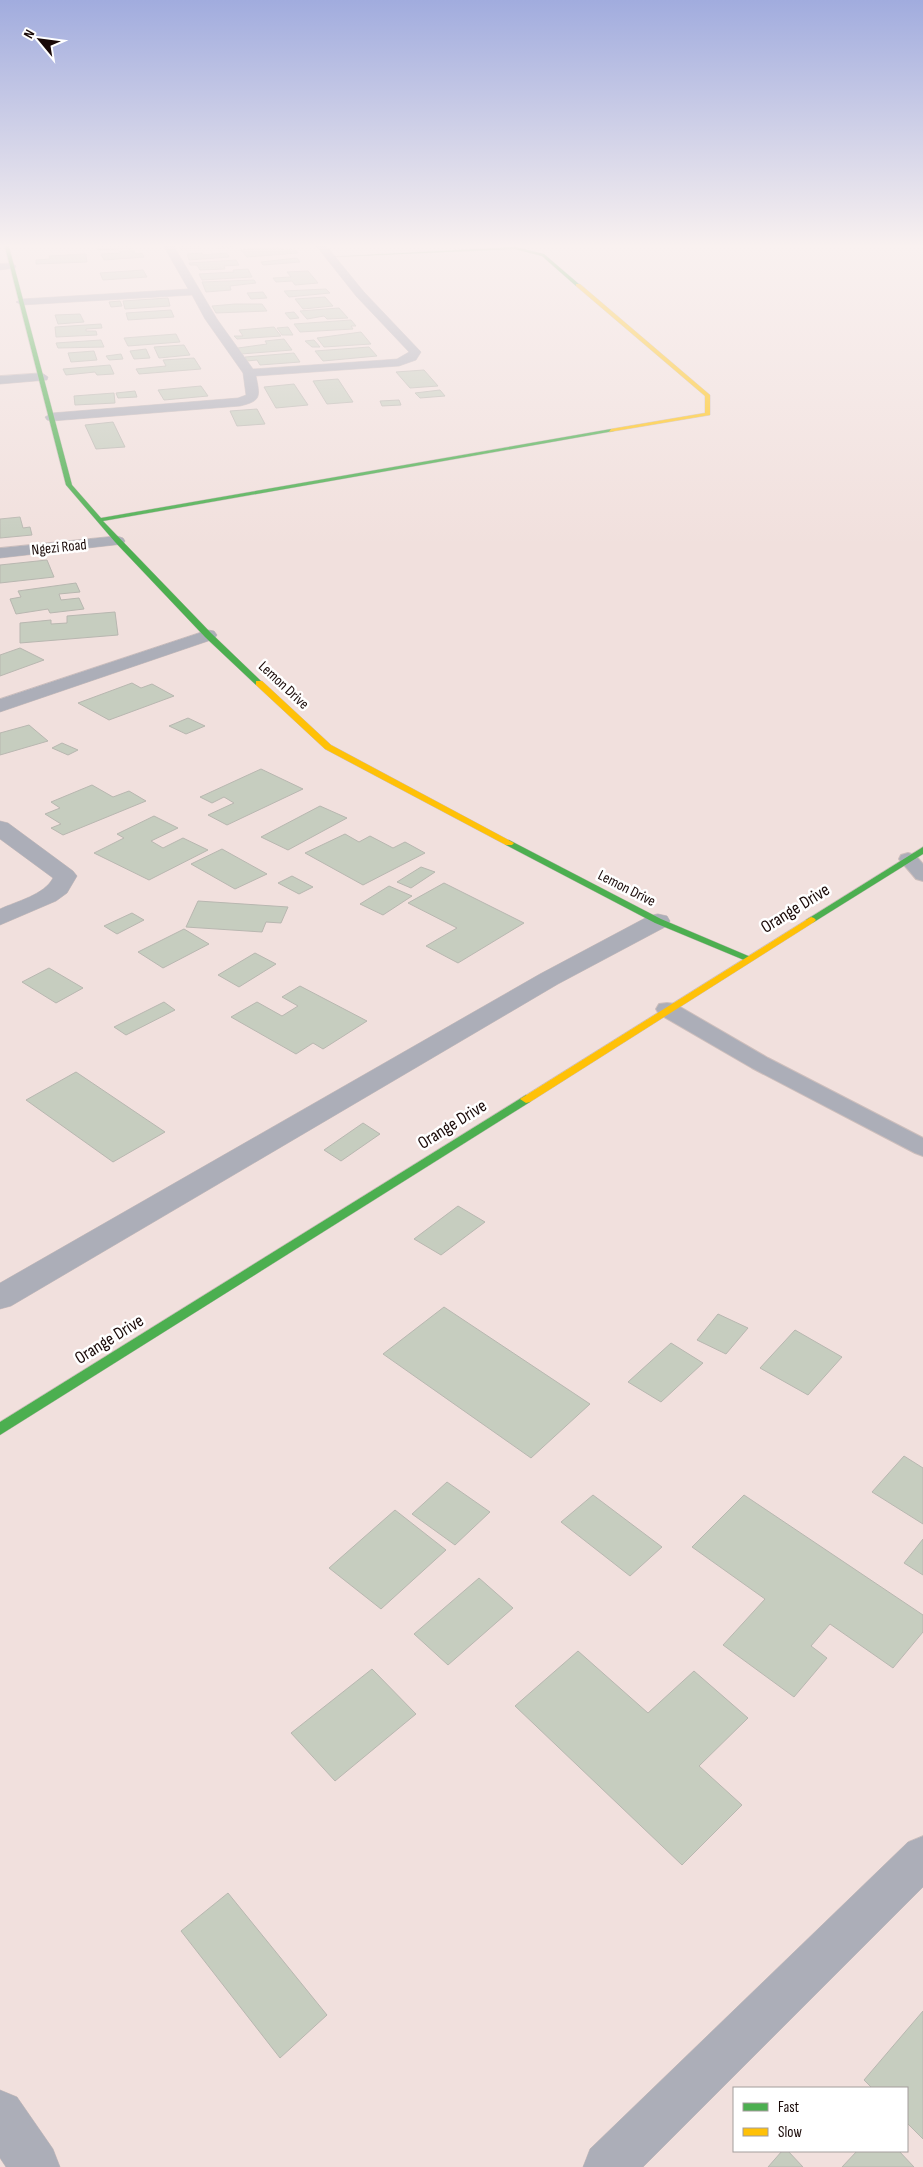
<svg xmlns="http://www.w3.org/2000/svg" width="923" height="2167" font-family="'Sofia Sans Condensed',sans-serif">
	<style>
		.building { fill: #c6cdbf; stroke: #b8b7b0 }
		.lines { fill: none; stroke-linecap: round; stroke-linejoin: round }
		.lane-casing { stroke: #cdbebc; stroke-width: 2 }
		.street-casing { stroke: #cdbebc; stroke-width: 1 }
		.fast-casing { stroke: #cdbebc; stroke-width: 1 }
		.slow-casing { stroke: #cdbebc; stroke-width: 1 }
		.lane { fill: #acaeb8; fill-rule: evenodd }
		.street { fill: #acaeb8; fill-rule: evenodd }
		.fast { fill: #4caf50; fill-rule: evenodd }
		.slow { fill: #ffc107; fill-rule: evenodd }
		.labels { text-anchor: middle; stroke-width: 5; stroke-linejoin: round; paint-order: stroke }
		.far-street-label { font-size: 15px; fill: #190907; stroke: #fff }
		.street-label { font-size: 18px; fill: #190907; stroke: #fff }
	</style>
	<rect width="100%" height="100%" fill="#f1e0dd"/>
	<g class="building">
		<path d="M129 243 133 248 98 250 94 244Z"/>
		<path d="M178 243H206V244H197L199 248 180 249Z"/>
		<path d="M214 243H229L233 247 218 248Z"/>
		<path d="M280 247 283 250H295L298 253 247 257 241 250Z"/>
		<path d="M133 250 136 254 142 253 144 257 104 260 101 254 121 253 120 251Z"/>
		<path d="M202 253 203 255 227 253 229 257 189 260 187 254Z"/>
		<path d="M86 254 87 262 36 264V260L50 259 49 256Z"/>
		<path d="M297 258 300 262 263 265 261 262Z"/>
		<path d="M236 260 239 265 224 266 225 269 200 270 197 265H190L189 263Z"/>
		<path d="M248 269 252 277 202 280 199 274 234 272 233 270Z"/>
		<path d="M143 270 147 277 103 280 100 273Z"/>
		<path d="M308 271 318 283 295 285 292 281 276 282 273 278 291 277 287 272Z"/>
		<path d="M254 280 256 283 230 286 231 290 206 292 202 282Z"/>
		<path d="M326 289 330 293 289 297 284 291Z"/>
		<path d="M263 292 267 298 251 299 247 293Z"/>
		<path d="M325 297 333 306 303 309 295 299Z"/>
		<path d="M168 298 170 306 125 309 123 301Z"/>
		<path d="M120 301 122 306 111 307 109 302Z"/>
		<path d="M235 304H262L267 311 216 313 212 306Z"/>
		<path d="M339 308 348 318 327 319 324 316 307 319 300 311Z"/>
		<path d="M171 310 174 317 128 320 126 313Z"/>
		<path d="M294 312 299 318 290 319 285 313Z"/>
		<path d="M80 314 84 322 58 324 55 315Z"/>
		<path d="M351 320 356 326H351L353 329 300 332 294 324Z"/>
		<path d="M101 324 102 328 86 329V331H96L97 335 56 337 55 327Z"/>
		<path d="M274 327 281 336 237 339 234 336H243L239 330Z"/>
		<path d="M288 327 293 335H282L277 328Z"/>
		<path d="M361 332 371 344 324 347 317 338Z"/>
		<path d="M176 334 180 342 128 346 124 338Z"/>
		<path d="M284 339 292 350 241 354 238 348 267 344 265 341Z"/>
		<path d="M101 340 104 347 58 348 56 343Z"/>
		<path d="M314 340 320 347H312L305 341Z"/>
		<path d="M184 345 190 355 159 358 154 347Z"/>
		<path d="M369 347 377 356 323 361 315 351Z"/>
		<path d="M146 349 150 358 134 359 130 351Z"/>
		<path d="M94 351 97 360 71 362 68 353Z"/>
		<path d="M294 353 300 362 260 365 257 360 247 361 245 357Z"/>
		<path d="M121 354 123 359 109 360 106 356Z"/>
		<path d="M194 358 201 369 139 374 136 369 166 366 163 360Z"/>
		<path d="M110 365 114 374 97 375 95 372 66 375 63 369Z"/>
		<path d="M424 370 438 386 410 388 396 372Z"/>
		<path d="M338 379 353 402 327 404 313 381Z"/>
		<path d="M294 384 308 405 276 408 264 387Z"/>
		<path d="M201 386 208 396 164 400 158 390Z"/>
		<path d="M440 390 445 396 420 398 415 393Z"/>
		<path d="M135 391 137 397 118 398 116 393Z"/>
		<path d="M114 393 115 403 75 405 74 396Z"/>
		<path d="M399 400 401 405 382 406 380 401Z"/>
		<path d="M257 409 265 424 237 426 230 411Z"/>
		<path d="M113 422 125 447 96 449 85 425Z"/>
		<path d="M20 517 23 528 30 527 32 535 0 538V519Z"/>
		<path d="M47 560 54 577 0 583V565Z"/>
		<path d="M76 583 80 592 59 594 61 600 79 598 84 609 50 613 48 609 16 614 10 599 21 597 18 591Z"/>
		<path d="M115 612 118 635 20 643V623L51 620V624L67 623V616Z"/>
		<path d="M20 648 44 660 0 676V655Z"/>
		<path d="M132 683 141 688 152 684 174 696 109 720 78 703Z"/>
		<path d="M188 718 205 726 186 734 169 726Z"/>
		<path d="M29 725 48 741 0 755V733Z"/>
		<path d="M62 743 78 750 68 755 52 748Z"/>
		<path d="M261 769 303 789 227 825 208 815 234 803 224 797 212 803 200 797Z"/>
		<path d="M92 785 113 797 129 791 146 801 63 835 51 828 61 824 45 814 60 808 51 802Z"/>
		<path d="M320 806 347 818 288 850 261 837Z"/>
		<path d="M154 816 178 828 151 841 163 848 183 838 208 850 149 880 94 853 124 838 117 834Z"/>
		<path d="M345 834 359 842 370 836 393 848 405 842 425 853 363 885 305 853Z"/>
		<path d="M222 849 267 874 235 889 191 864Z"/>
		<path d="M421 867 435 872 411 888 397 882Z"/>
		<path d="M292 876 313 887 299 894 278 883Z"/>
		<path d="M444 883 524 923 458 963 426 946 457 928 408 903Z"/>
		<path d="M389 886 412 896 383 915 360 904Z"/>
		<path d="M198 901 288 907 281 923 266 922 262 932 186 927Z"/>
		<path d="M132 913 144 920 117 934 104 926Z"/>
		<path d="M184 929 209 944 163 968 138 952Z"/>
		<path d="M255 953 276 964 239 987 218 975Z"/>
		<path d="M49 968 83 988 56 1003 22 982Z"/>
		<path d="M300 986 367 1021 323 1049 313 1043 296 1054 231 1017 257 1002 282 1016 298 1006 282 997Z"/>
		<path d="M164 1002 175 1010 126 1035 114 1027Z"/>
		<path d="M76 1072 165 1132 113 1162 26 1100Z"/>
		<path d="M363 1123 380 1134 341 1161 324 1150Z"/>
		<path d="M458 1206 485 1222 441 1255 414 1239Z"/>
		<path d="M444 1307 590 1404 531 1458 383 1354Z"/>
		<path d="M718 1314 748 1328 726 1354 697 1340Z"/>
		<path d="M795 1330 842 1357 808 1395 760 1368Z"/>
		<path d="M671 1343 703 1363 661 1402 628 1382Z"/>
		<path d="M904 1456 923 1468V1524L872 1492Z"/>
		<path d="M447 1482 490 1512 455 1545 412 1514Z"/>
		<path d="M593 1495 662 1547 630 1576 561 1522Z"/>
		<path d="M744 1495 923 1615V1632L893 1668 830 1624 811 1646 827 1658 794 1697 723 1645 765 1599 692 1547Z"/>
		<path d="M395 1510 446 1550 381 1609 329 1568Z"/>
		<path d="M923 1539V1575L904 1563Z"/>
		<path d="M479 1578 513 1608 448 1665 414 1634Z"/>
		<path d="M578 1651 648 1713 694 1671 748 1718 699 1766 742 1805 682 1865 515 1706Z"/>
		<path d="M372 1669 416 1714 335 1781 291 1733Z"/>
		<path d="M228 1893 327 2015 280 2058 181 1931Z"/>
		<path d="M923 2011V2139L907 2123V2088H872L864 2080Z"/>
		<path d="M782 2151H788L803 2167H768Z"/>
		<path d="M857 2151H899L914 2167H842Z"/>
	</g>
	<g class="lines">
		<defs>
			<g id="lane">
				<path d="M908 853 915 855 923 864V881L916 879 899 859 901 855Z"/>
				<path d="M667 1003 675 1004 768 1058 923 1138V1156L915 1153 752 1068 659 1014 656 1009 659 1004Z"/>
			</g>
			<g id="street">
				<path d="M162 243H172L217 319 253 369 384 360 397 359 409 352 356 296 314 243H324L364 292 421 352 416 360 399 366 256 376C260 396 262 401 240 406L52 421 47 420 45 417 52 413 238 398 246 395 243 373 205 319 192 295 22 305 16 302 22 299 188 289Z"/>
				<path d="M11 263 16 266 15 268 0 270V264Z"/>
				<path d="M42 373 48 377 47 380 0 384V376Z"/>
				<path d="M117 536 123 538 125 541 123 544 0 558V548Z"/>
				<path d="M208 630 214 631 217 635 214 639 0 712V699Z"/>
				<path d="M0 821 8 823 73 871 77 876 67 893 56 901 0 925V909C17 901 44 895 53 878L0 839Z"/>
				<path d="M658 914 667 916 670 921 667 926 558 984 11 1306 0 1309V1283L540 974 649 916Z"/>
				<path d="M923 1836V1887L643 2167H583L590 2149 908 1842Z"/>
				<path d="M0 2090 17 2097 53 2149 60 2167H6L0 2158Z"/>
			</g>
			<g id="fast">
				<path d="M4 243H8L72 485 101 518 611 429 614 431 103 521 211 633 263 683 256 685 205 637 115 542 66 485Z"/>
				<path d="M515 247 544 254 580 285 576 286 542 256 515 249 330 257Z"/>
				<path d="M509 840 661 919 753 958 752 960H744L655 923 506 845 504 843Z"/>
				<path d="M923 847V854L814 922 811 923 806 920Z"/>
				<path d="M526 1095 532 1099 530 1102 0 1435V1422Z"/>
			</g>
			<g id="slow">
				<path d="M576 284H580L710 395V415L609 432 611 429 705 413V396L576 286Z"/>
				<path d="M256 681H262L331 745 514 843 512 845H506L325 749 256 685Z"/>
				<path d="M811 917 814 918 816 920 814 922 530 1102 526 1103 520 1099Z"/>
			</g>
		</defs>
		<use href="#lane" class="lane-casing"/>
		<use href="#street" class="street-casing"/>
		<use href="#fast" class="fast-casing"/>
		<use href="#slow" class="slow-casing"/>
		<use href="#lane" class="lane"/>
		<use href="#street" class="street"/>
		<use href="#fast" class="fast"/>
		<use href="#slow" class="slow"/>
	</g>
	<linearGradient id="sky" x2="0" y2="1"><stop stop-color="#a1acde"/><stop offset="0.45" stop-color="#f9f1f0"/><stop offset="1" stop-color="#f9f1f0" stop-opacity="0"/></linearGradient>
	<rect width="923" height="546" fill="url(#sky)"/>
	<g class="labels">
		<g class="far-street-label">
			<text transform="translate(59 547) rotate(-6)" y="5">Ngezi Road</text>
			<text transform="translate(284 685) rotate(43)" y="5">Lemon Drive</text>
			<text transform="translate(627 888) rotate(27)" y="5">Lemon Drive</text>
		</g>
		<g class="street-label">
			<text transform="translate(795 908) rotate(-32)" y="6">Orange Drive</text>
			<text transform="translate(452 1124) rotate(-32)" y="6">Orange Drive</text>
			<text transform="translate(109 1339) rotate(-32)" y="6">Orange Drive</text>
		</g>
	</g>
	<rect x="733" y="2087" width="175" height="65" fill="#ffffff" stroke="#a39d9c"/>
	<rect x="743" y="2103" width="25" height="8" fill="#4caf50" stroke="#a39d9c"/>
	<text x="778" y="2112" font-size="15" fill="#190907">Fast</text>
	<rect x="743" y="2128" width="25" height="8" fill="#ffc107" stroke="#a39d9c"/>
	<text x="778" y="2137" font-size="15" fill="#190907">Slow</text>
	<g transform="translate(40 40) rotate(299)" stroke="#ffffff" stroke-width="4" paint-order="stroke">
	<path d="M0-4L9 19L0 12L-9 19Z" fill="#190907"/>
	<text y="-8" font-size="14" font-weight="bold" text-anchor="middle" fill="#190907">N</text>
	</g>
</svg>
